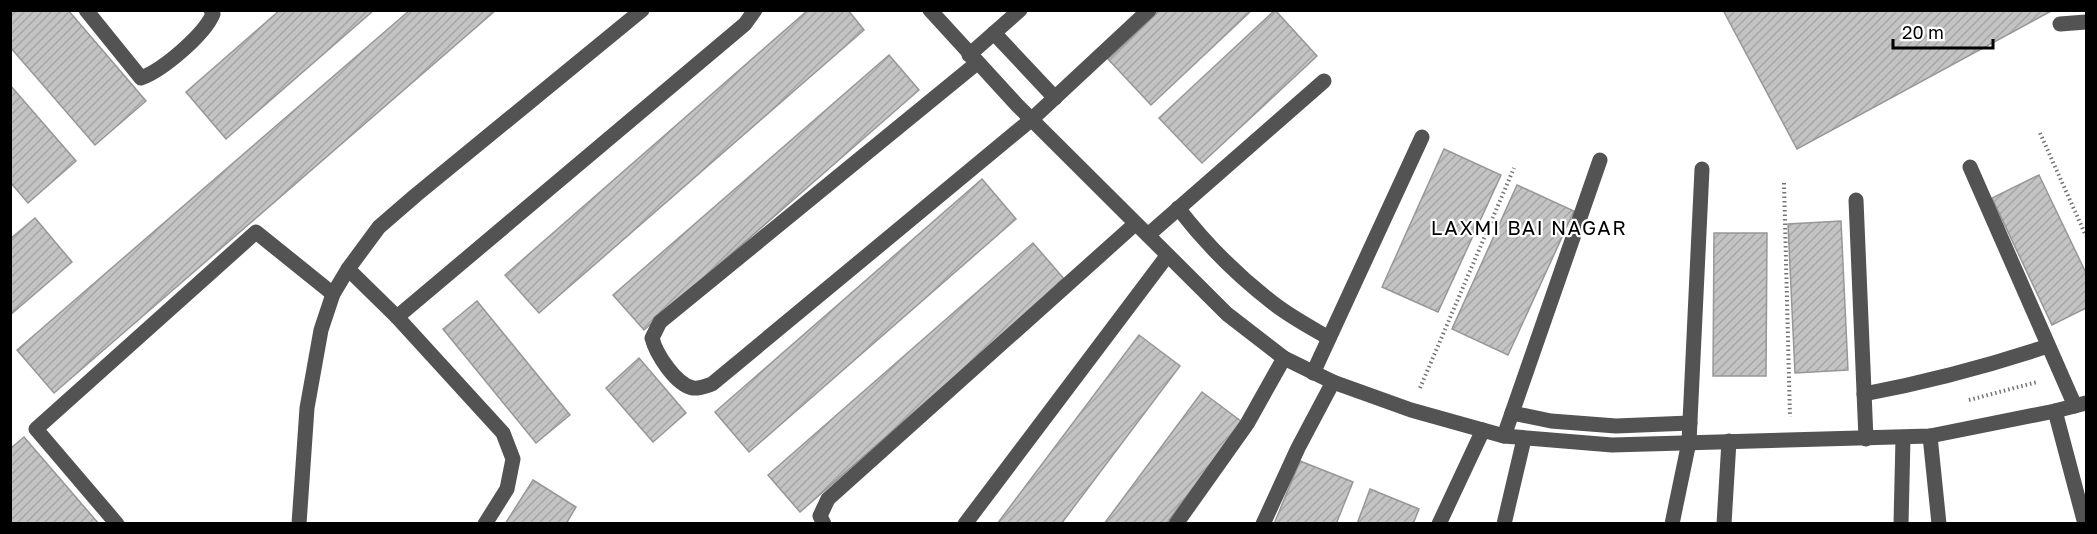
<svg xmlns="http://www.w3.org/2000/svg" width="2097" height="534" font-family="'Golos Text',sans-serif">
	<style>
		.building { fill: url(#building-hatch); stroke: #979797; stroke-width: 1.5 }
		.lines { fill: none; stroke-linecap: round; stroke-linejoin: round }
		.path { stroke: #757575; stroke-width: 4; stroke-dasharray: 1.5 3; stroke-linecap: butt }
		.minor { stroke: #535353; stroke-width: 15 }
		.labels { text-anchor: middle; stroke-width: 4.5; stroke-linejoin: round; paint-order: stroke }
		.neighbourhood-label { font-size: 20px; letter-spacing: 1.5px; fill: #000; stroke: #fff }
	</style>
	<defs>
		<pattern id="building-hatch" width="6" height="6" patternUnits="userSpaceOnUse" patternTransform="scale(1.5)"><rect width="6" height="6" fill="#c3c3c3"/><path d="M-1 1l2-2M0 6l6-6M5 7l2-2" fill="none" stroke="#a6a6a6"/></pattern>
	</defs>
	<rect width="100%" height="100%" fill="#fff"/>
	<g class="building">
		<path d="M10 10H68L146 101 95 145 10 47Z"/>
		<path d="M280 10H374L226 139 186 92Z"/>
		<path d="M410 10H496L54 393 17 350Z"/>
		<path d="M808 10H848L864 30 539 313 505 275Z"/>
		<path d="M1160 10H1252L1151 105 1108 59Z"/>
		<path d="M1275 10 1317 56 1202 163 1159 118Z"/>
		<path d="M1723 10H2053L1797 149Z"/>
		<path d="M889 55 919 90 644 330 613 295Z"/>
		<path d="M10 85 76 161 28 203 10 182Z"/>
		<path d="M1444 149 1501 175 1438 312 1382 287Z"/>
		<path d="M2039 175 2086 273V308L2052 325 1992 198Z"/>
		<path d="M982 179 1016 219 749 452 715 412Z"/>
		<path d="M1517 185 1574 211 1508 355 1452 329Z"/>
		<path d="M35 218 72 262 10 315V239Z"/>
		<path d="M1841 221 1848 370 1795 373 1788 224Z"/>
		<path d="M1714 233H1767L1766 376H1713Z"/>
		<path d="M1033 243 1065 280 800 512 768 475Z"/>
		<path d="M477 301 570 415 536 443 443 329Z"/>
		<path d="M1139 335 1180 366 1061 524H997Z"/>
		<path d="M639 358 686 413 653 442 606 388Z"/>
		<path d="M1202 392 1242 422 1166 524H1104Z"/>
		<path d="M24 437 99 524H10V449Z"/>
		<path d="M1300 461 1353 482 1336 524H1274Z"/>
		<path d="M533 480 576 507 566 524H505Z"/>
		<path d="M1370 489 1419 509 1413 524H1357Z"/>
	</g>
	<g class="lines">
		<g class="path">
			<path d="M2040 133 2086 236"/>
			<path d="M1784 183 1790 417"/>
			<path d="M1420 388 1514 168"/>
			<path d="M1969 400 2037 382"/>
		</g>
		<g class="minor">
			<path d="M86 10 141 78C163 70 204 35 213 14L211 10"/>
			<path d="M930 10 1017 105 1227 314 1284 358 1333 382 1411 410 1504 436 1612 445 1930 436 2055 411 2086 403"/>
			<path d="M2060 24 2086 22"/>
			<path d="M994 33 1055 98"/>
			<path d="M969 55 1020 10"/>
			<path d="M977 63 660 322 652 338C656 354 676 385 693 388 698 389 706 386 712 384L1032 119 1149 10"/>
			<path d="M1970 167 2075 406"/>
			<path d="M1856 200 1866 439"/>
			<path d="M1178 208C1205 243 1238 276 1273 303 1291 317 1310 327 1329 338"/>
			<path d="M1148 235 1324 81"/>
			<path d="M348 269 397 317 503 433 513 459 507 489 485 524"/>
			<path d="M397 317 745 24 755 10"/>
			<path d="M1313 373 1422 137"/>
			<path d="M1864 394C1927 382 1988 366 2048 346"/>
			<path d="M2055 411 2085 524"/>
			<path d="M1512 413 1551 421 1616 426 1690 423"/>
			<path d="M1504 436 1600 160"/>
			<path d="M1930 436 1939 524"/>
			<path d="M117 524 36 429 256 232 333 294"/>
			<path d="M299 524 307 408 321 330 333 294 348 269 379 227 416 195 642 10"/>
			<path d="M824 524 820 516 828 499 1135 224"/>
			<path d="M965 524 1167 256"/>
			<path d="M1176 524 1247 424 1284 358"/>
			<path d="M1263 524 1298 448 1333 382"/>
			<path d="M1439 524 1483 430"/>
			<path d="M1504 524 1524 439"/>
			<path d="M1672 524 1689 442 1702 169"/>
			<path d="M1724 524 1729 441"/>
			<path d="M1901 524 1903 438"/>
		</g>
	</g>
	<g class="labels">
		<g class="neighbourhood-label">
			<text x="1529" y="235">LAXMI BAI NAGAR</text>
		</g>
	</g>
	<rect width="2097" height="534" fill="none" stroke="#000000" stroke-width="24"/>
	<path d="M1893 39v9h100v-9" fill="none" stroke="#000000" stroke-width="3"/>
	<text x="1902" y="39" font-size="18" fill="#000000" stroke="#ffffff" stroke-width="4.5" paint-order="stroke">20 m</text>
</svg>
